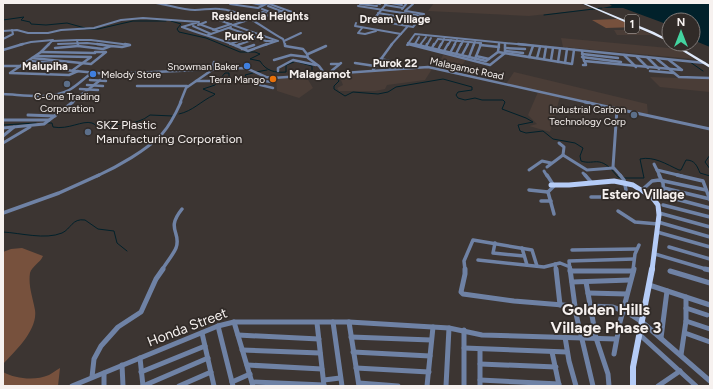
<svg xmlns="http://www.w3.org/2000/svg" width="713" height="389" font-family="Figtree,sans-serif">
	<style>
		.built { fill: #4a3d37 }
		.green { fill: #77513d }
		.water { fill: #01212b }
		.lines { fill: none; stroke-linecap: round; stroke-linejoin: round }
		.stream { stroke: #01212b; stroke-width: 1 }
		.minor-far4 { stroke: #6f82a5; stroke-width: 2 }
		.minor-far3 { stroke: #6f82a5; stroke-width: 2.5 }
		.minor-far2 { stroke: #6f82a5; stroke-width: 3 }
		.minor-far1 { stroke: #6f82a5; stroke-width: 3.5 }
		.minor { stroke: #6f82a5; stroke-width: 5 }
		.major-far1 { stroke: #b5ccf7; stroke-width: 5 }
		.major { stroke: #b5ccf7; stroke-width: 6 }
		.highway { fill: #dfe9fa; fill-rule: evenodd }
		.shop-dot { fill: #3f7fe0; stroke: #312b28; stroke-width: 1.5 }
		.food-dot { fill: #e8710a; stroke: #312b28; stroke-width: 1.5 }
		.service-dot { fill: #5c6f8a; stroke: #312b28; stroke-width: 1.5 }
		.labels { text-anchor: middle; stroke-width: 3.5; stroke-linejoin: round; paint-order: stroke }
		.far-poi-label { font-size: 10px; fill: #f6f1ef; stroke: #312b28; text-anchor: end }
		.far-street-label { font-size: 10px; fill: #f6f1ef; stroke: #312b28 }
		.far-neighbourhood-label { font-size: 11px; font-weight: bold; fill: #f6f1ef; stroke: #312b28 }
		.shield { fill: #312b28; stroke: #bbb6b3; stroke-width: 1 }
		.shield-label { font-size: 11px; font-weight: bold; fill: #f6f1ef }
		.far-quarter-label { font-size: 12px; font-weight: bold; fill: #f6f1ef; stroke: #312b28 }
		.poi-label { font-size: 12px; fill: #f6f1ef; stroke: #312b28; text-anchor: start }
		.neighbourhood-label { font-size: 13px; font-weight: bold; fill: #f6f1ef; stroke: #312b28 }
		.near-street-label { font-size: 14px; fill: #f6f1ef; stroke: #312b28 }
		.near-neighbourhood-label { font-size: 16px; font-weight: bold; fill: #f6f1ef; stroke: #312b28 }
	</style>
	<rect width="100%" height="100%" fill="#3c3532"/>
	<g class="built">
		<path d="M434 3H579L592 9 529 16 428 11Z"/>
		<path d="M614 30H641L653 35H617Z"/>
		<path d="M561 38 679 49 694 59 563 47Z"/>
		<path d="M443 55 466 60 456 72 437 68Z"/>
		<path d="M422 67 432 69 425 80 387 85 385 89 375 91H339L337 88 343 85 339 75Z"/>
		<path d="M514 72 647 104 648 114 506 84Z"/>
		<path d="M302 77 307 78 313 88 299 98 277 91 276 79Z"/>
		<path d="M650 77 710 79V92L660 87Z"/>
		<path d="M538 92 560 97 550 132 529 126 537 124 528 115Z"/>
	</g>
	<g class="green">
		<path d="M617 19 637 27 606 28 592 20Z"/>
		<path d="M22 248 43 256C40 263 32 266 30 273 28 286 33 298 35 310 38 330 15 351 3 364V252L11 249Z"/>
		<path d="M60 368 58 386H3V372C16 379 35 381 49 375 53 373 56 370 60 368Z"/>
	</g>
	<path class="water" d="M608 3H710V47L693 40V20H669V25L623 8H602L612 6Z"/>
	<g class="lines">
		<g class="stream">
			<path d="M544 15 602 8"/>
			<path d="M3 20 24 17 21 20 30 22 31 24 46 25 67 23 85 28"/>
			<path d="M171 21 181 24 177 29 179 32 206 38 240 52H255L260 54 250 59 260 61C266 71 275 73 286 72V65L294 62"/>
			<path d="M86 29H98L133 21H166"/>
			<path d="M298 62 312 66V74L315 79H338L339 81 334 86V89L345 96 353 92 378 94 388 92 396 87 443 79 472 87V90L458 92 456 95 458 98 465 100 475 98 482 100H503L505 102 502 109 526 118 533 122 518 125 520 131 526 133 543 131 553 139 575 143 583 148 580 156 581 161C593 165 597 157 609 167"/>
			<path d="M690 62 703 71"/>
			<path d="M256 72 267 70"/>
			<path d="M179 114C193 111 201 101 214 95L215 94 203 89 215 85 225 73H229V80H246L247 78 245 75 253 73"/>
			<path d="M48 123H52L53 127C69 130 82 120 92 123 95 124 97 127 100 128 117 122 135 127 150 115L173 116"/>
			<path d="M3 125 36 123"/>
			<path d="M710 155 705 162 710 169"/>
			<path d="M611 169 618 177 621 178"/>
			<path d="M624 178H644L640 159C654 156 666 164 679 170H681L686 160C695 160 697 166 700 173L710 176"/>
			<path d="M3 232C21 233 45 240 62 233 71 229 72 218 85 220L98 229 114 231 117 243 127 251"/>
		</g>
		<g class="minor-far4">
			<path d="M20 3H43"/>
			<path d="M156 3C169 5 182 10 195 10 203 10 212 8 220 9 244 11 263 28 283 39L285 45"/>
			<path d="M252 3 263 5"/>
			<path d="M267 3 292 12"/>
			<path d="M375 3 380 4"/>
			<path d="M387 3 373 20 413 27 422 16"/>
			<path d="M391 3 402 5"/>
			<path d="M407 3H420"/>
			<path d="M230 4 258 8 268 3"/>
			<path d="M360 4 377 6"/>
			<path d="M385 5 403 8"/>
			<path d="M268 6 281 11"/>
			<path d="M358 6 422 16"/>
			<path d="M262 9 284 17"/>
			<path d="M402 9 407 3"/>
			<path d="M405 11 413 4"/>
			<path d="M406 11 424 14H420"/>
			<path d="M378 13 419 20"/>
			<path d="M283 14 291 17"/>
			<path d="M376 16 416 23"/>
			<path d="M247 17 263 12 266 13"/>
			<path d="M216 19 278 41"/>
			<path d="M253 20 286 10"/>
			<path d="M237 21 242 19 246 21"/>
			<path d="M356 23 355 26 401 34"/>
			<path d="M199 24 218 31"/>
			<path d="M198 25 206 22"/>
			<path d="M233 25 251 19"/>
			<path d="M193 26 211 34"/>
			<path d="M182 27C200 34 217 38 234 45"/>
			<path d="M229 28 266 41H273"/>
			<path d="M362 28 358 33 365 34 376 31"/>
			<path d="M213 30 231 24"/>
			<path d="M3 31 17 30 28 33H48L61 30 94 28 121 20 143 18 199 22 182 27"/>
			<path d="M208 35 231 27"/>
			<path d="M3 39 13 34 12 30"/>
			<path d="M438 39 480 43"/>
			<path d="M77 40 78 45"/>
			<path d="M77 40H91L130 45H129"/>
			<path d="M224 41 245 34"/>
			<path d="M284 41 301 33"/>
			<path d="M408 43 418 45"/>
			<path d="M505 43 528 45"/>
			<path d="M505 43V45"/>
			<path d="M58 44 87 43 105 45"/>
			<path d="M230 44 252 36"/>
			<path d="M415 44 419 37"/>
			<path d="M19 45 31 42 53 40"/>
			<path d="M48 45 52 41 77 40"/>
			<path d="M238 45 257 38"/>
			<path d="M265 45 277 41"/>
			<path d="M391 45 408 26"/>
			<path d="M408 45H407L415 34 505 43"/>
			<path d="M420 45 426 37"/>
			<path d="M427 45 431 38"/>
			<path d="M434 45 438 39"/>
			<path d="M441 45 444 39"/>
			<path d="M448 45 451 40"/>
			<path d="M454 45 457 40"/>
			<path d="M461 45 463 41"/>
			<path d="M467 45 469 42"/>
			<path d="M474 45 475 42"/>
			<path d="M480 45H483"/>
			<path d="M480 45 481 43"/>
			<path d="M499 45V43"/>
		</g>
		<g class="minor-far3">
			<path d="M49 44 41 52 10 73 69 75 78 71"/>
			<path d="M78 44V46L103 49 111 46 122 47 130 45 125 44"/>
			<path d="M97 44 110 46"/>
			<path d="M232 44 248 51 267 44"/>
			<path d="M285 44V46L303 49 307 54 308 58 319 66 325 74"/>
			<path d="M408 44 490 65 505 53V44"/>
			<path d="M414 44 486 61"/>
			<path d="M518 44 705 63"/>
			<path d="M480 45 499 47"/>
			<path d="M236 46 240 44"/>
			<path d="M420 46 421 44"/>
			<path d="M426 47 427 44"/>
			<path d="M55 48 78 46"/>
			<path d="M432 48 434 44"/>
			<path d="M505 48 525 49"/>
			<path d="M242 49 254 45"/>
			<path d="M3 50 23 44"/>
			<path d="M438 50 441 44"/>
			<path d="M444 51 448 44"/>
			<path d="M505 51 523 53"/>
			<path d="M582 51 584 61 682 70 669 60"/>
			<path d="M41 52 95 53"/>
			<path d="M498 52 572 64 574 50"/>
			<path d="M450 53 455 44"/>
			<path d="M308 54 326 46"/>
			<path d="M456 54 461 44"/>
			<path d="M582 54 618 58"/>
			<path d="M462 55 468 44"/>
			<path d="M624 55 636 67"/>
			<path d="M37 56 91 57 73 70"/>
			<path d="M476 56 489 59"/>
			<path d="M469 57 474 44"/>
			<path d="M529 57 533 46"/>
			<path d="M582 57 621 62"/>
			<path d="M637 57 648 68"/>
			<path d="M647 57 659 69"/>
			<path d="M32 58 91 64 106 52H95"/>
			<path d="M537 58 540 47"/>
			<path d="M380 59 390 61"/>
			<path d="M475 59 481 44"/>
			<path d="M544 59 546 47"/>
			<path d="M657 59 679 77 710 78"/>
			<path d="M274 60 291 55 307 57"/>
			<path d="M551 60 553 48"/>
			<path d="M30 61 52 63"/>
			<path d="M486 61 498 52 499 44"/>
			<path d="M558 62 560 49"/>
			<path d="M355 63 375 66"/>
			<path d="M565 63 567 49"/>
			<path d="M331 64H339"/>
			<path d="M583 65H586L585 62"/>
			<path d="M3 66H21L108 74 246 68 266 77 273 78 428 67 590 103"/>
			<path d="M373 70 392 44"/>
			<path d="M278 71V68L293 60 316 65"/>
			<path d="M650 71 674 73"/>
			<path d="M329 73 341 63"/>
			<path d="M90 80 106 81"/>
			<path d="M196 81H215"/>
			<path d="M264 81 272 82"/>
			<path d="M248 82 273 88"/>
			<path d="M87 85 103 86"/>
			<path d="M137 86H187"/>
			<path d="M80 89 98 90"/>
			<path d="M3 94C25 95 49 100 69 90 77 86 84 78 92 73"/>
			<path d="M82 94 92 95"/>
			<path d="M76 99 85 100"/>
			<path d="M71 103 108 74"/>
			<path d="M180 103 186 88 212 70 214 62"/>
		</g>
		<g class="minor-far2">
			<path d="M585 102 710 129"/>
			<path d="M55 109 63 110"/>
			<path d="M617 109 613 167 621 176"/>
			<path d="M28 115 55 116"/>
			<path d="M3 120H49"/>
			<path d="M3 128 44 124 73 102"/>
			<path d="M3 136 14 127"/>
			<path d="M3 143 30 127"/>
			<path d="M559 143 564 147 563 155"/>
			<path d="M563 155 587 170 613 168"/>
			<path d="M654 164 660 176"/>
			<path d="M547 167 563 155"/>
			<path d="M529 170 542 161 551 163"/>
			<path d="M657 170 682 176"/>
			<path d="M544 171 547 176"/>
			<path d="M583 173 586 176"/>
			<path d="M97 176C117 167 147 150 162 134 171 124 176 113 181 102"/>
		</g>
		<g class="minor-far1">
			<path d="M547 175 554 186 548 192"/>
			<path d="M585 175 592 183"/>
			<path d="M659 175 663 183 664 196 710 208"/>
			<path d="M677 175 703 181 710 200"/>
			<path d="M664 188 710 199"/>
			<path d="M529 190 548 192"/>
			<path d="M642 190 652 181 659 180 706 190"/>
			<path d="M548 192 554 214"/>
			<path d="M591 197H621L627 195 624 180 620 175"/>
			<path d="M541 201H551"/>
			<path d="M663 205 710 217"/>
			<path d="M618 211 635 222 658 224"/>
			<path d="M3 213 59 193 99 175"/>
			<path d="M659 213 710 227"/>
			<path d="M658 222 710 237"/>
			<path d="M657 232 710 247"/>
			<path d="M495 243 493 253 524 256"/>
			<path d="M669 247 710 259"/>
			<path d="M522 248 527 265"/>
			<path d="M572 250 636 249"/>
			<path d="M655 254 709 270"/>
			<path d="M478 260 544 267 560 263 570 267"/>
			<path d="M555 264 556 270"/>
			<path d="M162 270C166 263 173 255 176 248 182 232 165 230 182 209"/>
			<path d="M465 270 464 261 473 240 532 250 537 266"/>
			<path d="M570 270 569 261 634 259"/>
			<path d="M633 270 635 254 639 245"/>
		</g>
		<g class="minor">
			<path d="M465 269V274L461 292 463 294 514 301 575 306"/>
			<path d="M556 269 560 305"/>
			<path d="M570 269 576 314 593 386"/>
			<path d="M705 269 710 270"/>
			<path d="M570 271H633"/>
			<path d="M670 271 710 283"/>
			<path d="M572 282 630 280"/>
			<path d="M586 282 596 338 608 374 609 386"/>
			<path d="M649 285 710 305"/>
			<path d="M588 293 627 294"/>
			<path d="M590 306 613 307 628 313 642 322 710 381"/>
			<path d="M686 308 707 315"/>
			<path d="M686 321 710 329"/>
			<path d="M234 322 253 386"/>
			<path d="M333 322 342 386"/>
			<path d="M349 322 359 386"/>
			<path d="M317 323 324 386"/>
			<path d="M218 326 233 386"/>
			<path d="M464 330V386"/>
			<path d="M202 333 214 386"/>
			<path d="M685 333 710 342"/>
			<path d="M238 335 319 339"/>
			<path d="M640 335 696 386"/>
			<path d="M351 337 431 340"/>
			<path d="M565 337 569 361 576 386"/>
			<path d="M661 338 667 291"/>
			<path d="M464 348 567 352"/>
			<path d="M242 350 320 353"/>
			<path d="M480 350V386"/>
			<path d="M353 352 430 356"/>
			<path d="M552 352 559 385"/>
			<path d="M614 354 620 322 634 269"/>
			<path d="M681 355 686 321V297"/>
			<path d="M140 358 143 386"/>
			<path d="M480 364 556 367"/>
			<path d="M122 365 123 386"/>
			<path d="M247 365 322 369"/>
			<path d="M356 368 429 372"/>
			<path d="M141 372 205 346"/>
			<path d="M104 373V386"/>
			<path d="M92 377 94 359 101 346 118 327 141 312 156 279 163 269"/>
			<path d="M324 380 340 378"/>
			<path d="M480 380 559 384"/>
			<path d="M232 382 250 374"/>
			<path d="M252 382 324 385"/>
			<path d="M359 383 398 386"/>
			<path d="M72 386 218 326 234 322H349L449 328 482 335 616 339"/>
			<path d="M143 386 208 358"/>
			<path d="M179 386 211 372"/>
			<path d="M427 386 433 327"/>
			<path d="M446 386 449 328"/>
			<path d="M658 386 680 371"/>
		</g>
		<path class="major-far1" d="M551 185H569L614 181 633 185 652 197 658 205 659 215 652 270"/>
		<path class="major" d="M633 386V367L652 269"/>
		<g class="highway">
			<path d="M581 3H584L654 32 669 40V42L652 34Z"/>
			<path d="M671 44H675L710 65V68Z"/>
		</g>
	</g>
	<g class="shop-dot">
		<circle cx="247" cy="66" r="4"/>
		<circle cx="93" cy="74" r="4"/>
	</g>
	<circle class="food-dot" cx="273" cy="79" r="4"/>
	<g class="service-dot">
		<circle cx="67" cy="84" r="4"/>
		<circle cx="634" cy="115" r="4"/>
		<circle cx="88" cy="132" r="4"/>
	</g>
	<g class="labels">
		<g class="far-poi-label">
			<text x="239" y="70">Snowman Baker</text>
			<text x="101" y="78" text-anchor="start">Melody Store</text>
			<text x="265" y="83">Terra Mango</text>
			<text x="67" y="100" text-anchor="middle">C-One Trading<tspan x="67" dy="12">Corporation</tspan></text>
			<text x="626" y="113">Industrial Carbon<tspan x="626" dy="12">Technology Corp</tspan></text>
		</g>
		<g class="far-street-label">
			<text transform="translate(467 68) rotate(12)" y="4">Malagamot Road</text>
		</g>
		<g class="far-neighbourhood-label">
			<text x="260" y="20">Residencia Heights</text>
			<text x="395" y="23">Dream Village</text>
			<text x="244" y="40">Purok 4</text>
			<text x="395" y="67">Purok 22</text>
			<text x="45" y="70">Malupiha</text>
		</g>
		<rect class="shield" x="625" y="15" width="14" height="18" rx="3"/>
		<g class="shield-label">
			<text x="632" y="28">1</text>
		</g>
		<g class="far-quarter-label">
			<text x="320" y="78">Malagamot</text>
		</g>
		<g class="poi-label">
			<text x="96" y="129">SKZ Plastic<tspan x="96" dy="14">Manufacturing Corporation</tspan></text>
		</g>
		<g class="neighbourhood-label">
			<text x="643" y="199">Estero Village</text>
		</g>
		<g class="near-street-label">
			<text transform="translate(187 327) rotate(-21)" y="5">Honda Street</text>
		</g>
		<g class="near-neighbourhood-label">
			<text x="606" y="315">Golden Hills<tspan x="606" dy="18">Village Phase 3</tspan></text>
		</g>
	</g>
	<rect width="713" height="389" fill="none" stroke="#f6f1ef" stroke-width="8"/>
	<g transform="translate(681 32)"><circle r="19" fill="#312b28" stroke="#807a78"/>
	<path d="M0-3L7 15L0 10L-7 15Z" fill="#43d4a0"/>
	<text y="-6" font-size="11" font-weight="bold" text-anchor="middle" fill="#f6f1ef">N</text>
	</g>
</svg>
